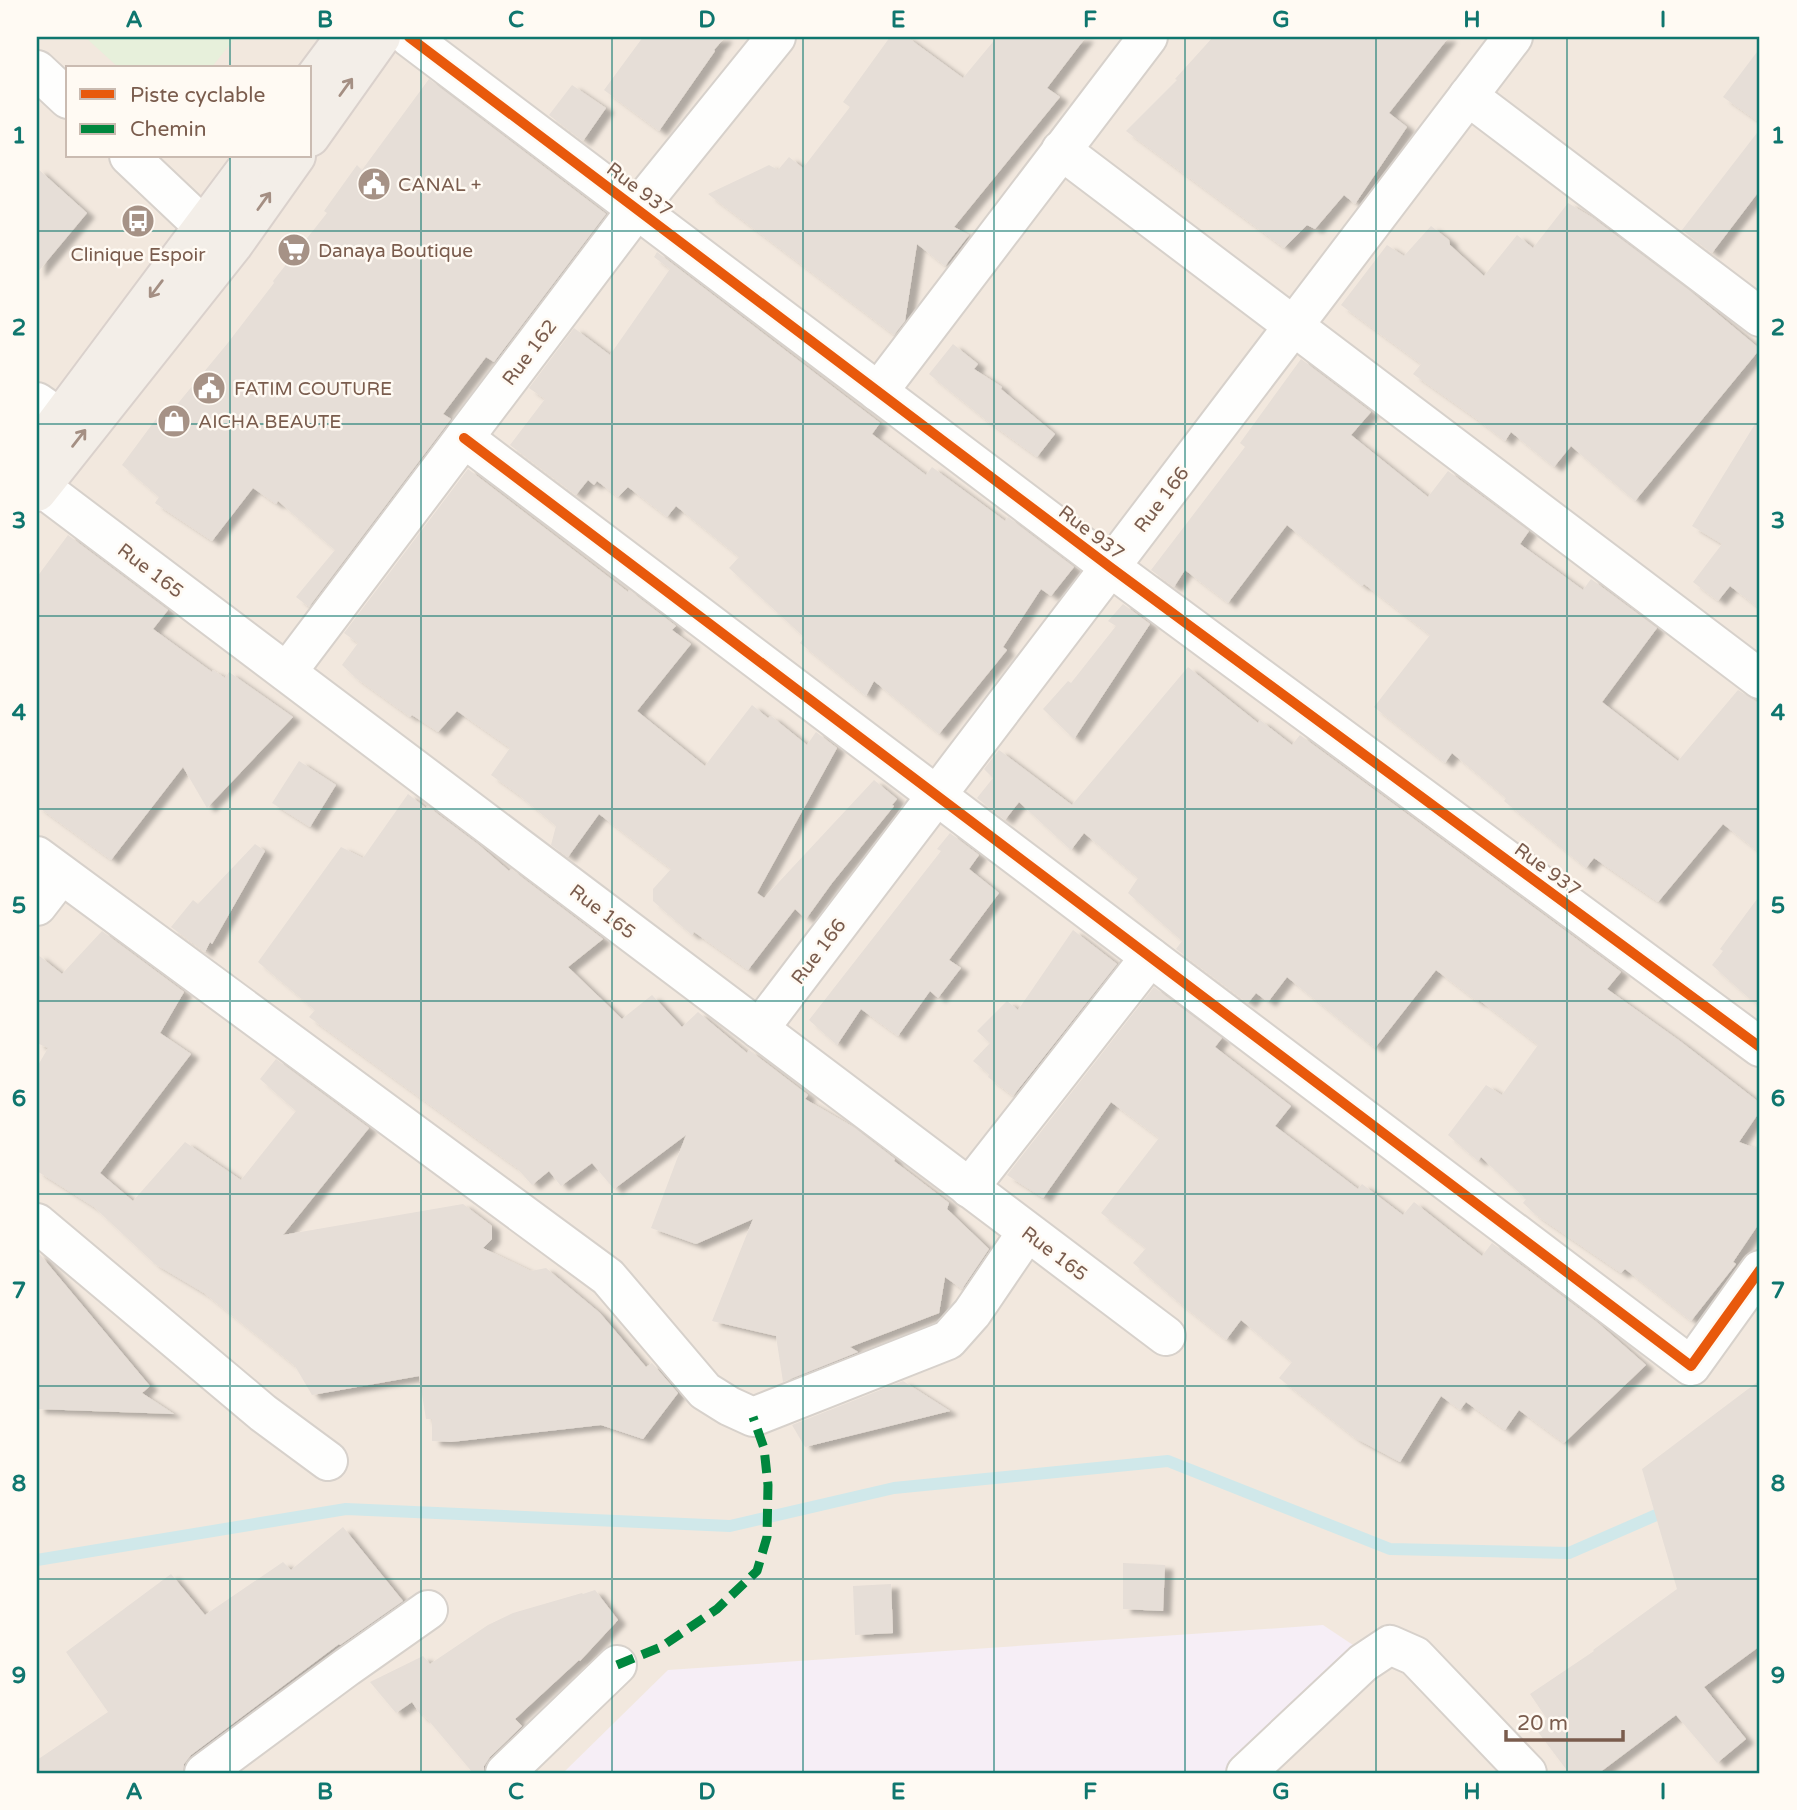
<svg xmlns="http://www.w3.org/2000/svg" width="1797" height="1810" font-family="'Varela Round',sans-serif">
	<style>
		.residential { fill: #f2e8de; fill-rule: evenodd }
		.education { fill: #f6eef6 }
		.green { fill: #e7f0db }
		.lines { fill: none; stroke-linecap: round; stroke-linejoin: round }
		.stream { stroke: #d0e8ea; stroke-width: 12 }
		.building { fill: #e6ded7; filter: url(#shadow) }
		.street-casing { stroke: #d7d1cb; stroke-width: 42 }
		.primary-casing { stroke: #dad1cc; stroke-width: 42 }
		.street { stroke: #fefefd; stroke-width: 38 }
		.primary { stroke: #f3eee8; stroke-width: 38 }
		.quiet { stroke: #00873e; stroke-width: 9; stroke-dasharray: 18 9; stroke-linecap: butt }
		.cycleway-casing { stroke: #fffaf3; stroke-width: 15 }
		.cycleway { stroke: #e8590c; stroke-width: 10 }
		.oneway { stroke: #a48f83 }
		.grid { fill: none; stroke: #0f766e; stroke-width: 2; stroke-opacity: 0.55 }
		.labels { text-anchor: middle; stroke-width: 5; stroke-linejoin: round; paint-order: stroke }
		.poi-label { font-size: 19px; fill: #7a5c4d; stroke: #fffaf3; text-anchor: start }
		.street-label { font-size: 19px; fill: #7a5c4d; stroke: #fffaf3 }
		.neatline { fill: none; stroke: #0f766e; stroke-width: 2.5 }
		.grid-label { font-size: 23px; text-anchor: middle; font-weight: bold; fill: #0f766e }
	</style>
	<defs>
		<filter id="shadow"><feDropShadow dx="8" dy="4.5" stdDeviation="2" flood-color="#0004"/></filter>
	</defs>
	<rect width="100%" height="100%" fill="#f9f5f0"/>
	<path class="residential" d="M37 37H1760V1773H37ZM68 68H310V156H68Z"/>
	<path class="education" d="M1323 1625 1362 1651 1229 1773H563L668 1670Z"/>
	<path class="green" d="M85 37H236L211 68H119Z"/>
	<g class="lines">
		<path class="stream" d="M37 1560 346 1509 730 1526 894 1488 1168 1461 1390 1549 1569 1553 1670 1509"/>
	</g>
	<g class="building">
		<path d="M643 37H725L714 50 715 51 659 131 604 90Z"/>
		<path d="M890 37H907L963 78 997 37H1086L1047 88 1060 97 954 227 969 235 945 266 917 244 905 321 894 335 708 194 769 165 778 170 789 157 803 168 850 107 843 102Z"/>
		<path d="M1213 37H1449L1389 113 1407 127 1355 204 1344 195 1315 229 1307 225 1284 248 1126 131 1177 80 1175 79Z"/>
		<path d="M1760 48V123L1723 97Z"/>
		<path d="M429 79 606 214 494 362 486 357 443 414 451 419 309 607 296 597 335 550 278 501 276 504 253 488 212 541 155 503 159 497 122 465 159 415 165 419 227 344 274 283 273 281 327 213 324 211 357 165 362 170Z"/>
		<path d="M572 85 606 108 583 141 549 115Z"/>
		<path d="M1760 129V190L1712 253 1682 230Z"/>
		<path d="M37 168 87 213 37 273Z"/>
		<path d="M1568 203 1593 218 1689 290 1760 349 1635 501 1571 446 1554 467 1511 432 1505 441 1478 420 1413 374 1421 364 1341 305 1387 245 1404 256 1431 226 1449 240 1450 245 1484 276 1517 235 1533 248Z"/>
		<path d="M657 252 880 423 872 434 926 475 932 467 1005 521 1008 517 1074 567 1051 596 1041 589 1003 647 1007 650 939 734 874 681 866 696 800 643 804 637 729 568 739 557 676 506 667 517 628 487 618 497 597 481 594 485 588 480 576 495 510 445 545 399 529 388 574 328 610 355 670 269 654 257Z"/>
		<path d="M953 344 978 364 974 369 1002 387 1001 389 1055 434 1037 457 986 420 929 374Z"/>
		<path d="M1301 359 1371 412 1351 435 1428 497 1448 471 1529 531 1520 544 1583 590 1591 579 1657 628 1602 702 1678 761 1738 690 1760 704V853L1723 824 1658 902 1594 858 1586 868 1504 801 1506 798 1452 753 1445 763 1374 707 1430 635 1364 584 1362 586 1287 525 1228 603 1185 570 1174 587 1151 570 1245 447 1240 443Z"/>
		<path d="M1760 416V609L1730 586 1718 601 1693 582 1722 544 1692 526Z"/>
		<path d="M468 469 628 592 629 590 676 626 672 630 691 644 637 711 705 766 752 705 768 718 771 716 807 745 816 732 837 748 757 893 764 898 874 780 897 799 892 805 894 806 832 883 806 919 795 909 748 970 694 932 692 935 653 901V889L671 869 599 814 568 857 551 845 556 826 519 795 491 775 510 748 457 711 438 732 412 715 410 717 356 678 342 665 358 643 344 633Z"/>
		<path d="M68 535 168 610 153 629 212 672 213 670 225 678 229 672 293 717 207 808 183 767 111 860 37 806V577Z"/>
		<path d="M1123 604 1150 624 1074 739 1043 709 1068 681 1071 683 1116 626 1108 621Z"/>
		<path d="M1188 667 1258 723 1260 720 1292 745 1300 735 1609 963 1621 972 1607 989 1680 1041 1760 1103V1111L1739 1142 1760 1150V1222L1733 1262 1736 1264 1691 1321 1625 1269 1621 1273 1536 1215 1523 1203 1526 1199 1481 1157 1478 1161 1448 1135 1486 1085 1502 1095 1538 1045 1479 1000 1478 1002 1436 970 1375 1048 1287 977 1268 1002 1256 993 1248 1003 1176 949 1182 941 1128 893 1138 878 1084 833 1071 850 1019 802 1005 820 977 798 993 778 984 769 999 750 1072 805Z"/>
		<path d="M299 761 336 785 310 827 272 803Z"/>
		<path d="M408 794 426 808 427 806 479 845 509 871 511 869 603 939 568 967 622 1019 652 995 682 1027 698 1012 747 1053 749 1050 808 1095 805 1099 855 1128 895 1159 894 1161 949 1203 947 1209 989 1249 962 1289 945 1277 939 1313 850 1347 858 1352 783 1382 776 1336 712 1321 753 1219 696 1244 651 1228 686 1135 614 1189 592 1163 561 1186 549 1171 532 1185 517 1168 309 1017 315 1010 258 962 341 847 363 858Z"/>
		<path d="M950 833 979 855 969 869 999 893 949 960 961 968 938 998 930 991 898 1036 861 1009 837 1045 809 1020 941 851 937 849Z"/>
		<path d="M255 844 265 851 212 944 210 942 205 952 171 927 193 900 198 904Z"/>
		<path d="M1760 895V1008L1712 965 1723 951 1720 949Z"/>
		<path d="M1073 930 1117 964 1013 1096 988 1077 989 1074 973 1061 990 1043 977 1031 1007 1001 1018 1010Z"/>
		<path d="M102 931 184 992 160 1033 191 1054 100 1173 133 1201 185 1142 241 1180 296 1111 260 1079 276 1059 369 1128 283 1235 463 1204 492 1226V1239L483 1248 531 1271 546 1268 600 1313 646 1367 652 1363 678 1393 643 1439 601 1425 451 1442 432 1441V1419H426L419 1376 312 1395 295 1366 204 1293 155 1264 94 1207 37 1171V1067L48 1048 37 1043V954L62 974Z"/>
		<path d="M1154 987 1222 1038 1215 1047 1291 1106 1275 1126 1358 1189 1362 1184 1403 1215 1414 1202 1482 1256 1492 1243 1598 1323 1646 1365 1564 1443 1519 1410 1505 1430 1466 1402 1460 1410 1441 1396 1400 1462 1355 1438 1279 1378 1292 1362 1241 1320 1226 1340 1177 1301 1133 1263 1146 1248 1101 1213 1159 1138 1111 1102 1043 1198 1007 1175Z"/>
		<path d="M37 1251 150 1386 142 1393 174 1414 37 1409Z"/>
		<path d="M1760 1380V1646L1704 1687 1746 1739 1717 1763 1676 1715 1599 1773H1569L1535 1728 1547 1719 1530 1694 1594 1651 1593 1650 1677 1589 1642 1469Z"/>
		<path d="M903 1381 950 1411 805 1447 792 1425Z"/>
		<path d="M343 1527 403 1601 340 1645 339 1644 191 1755 184 1764 183 1773H37V1760L108 1712 66 1652 171 1574 205 1615 283 1562 291 1570Z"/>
		<path d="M1123 1563 1165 1565 1163 1611 1123 1609Z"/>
		<path d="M891 1584 893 1633 855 1635 853 1586Z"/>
		<path d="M595 1590 618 1620 580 1661 579 1660 515 1719 522 1726 490 1757 484 1766V1773H473L424 1715 422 1717 412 1702 396 1713 370 1682 423 1656 430 1664 488 1625 513 1613 582 1593 583 1594Z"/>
	</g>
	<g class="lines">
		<defs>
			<g id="street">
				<path d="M409 37 1110 567 1760 1047"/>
				<path d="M37 70 68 99"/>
				<path d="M1468 96 1760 317"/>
				<path d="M1061 150 1760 679"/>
				<path d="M129 156 203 226 230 243"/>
				<path d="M878 392 1148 37"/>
				<path d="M37 402 60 418"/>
				<path d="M464 438 1691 1366 1760 1270"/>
				<path d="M41 487 1166 1336"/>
				<path d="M287 672 637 209 776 37"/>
				<path d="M37 856 608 1277 705 1391 729 1406 753 1417 948 1340 972 1313 1027 1232"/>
				<path d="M37 906 61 875"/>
				<path d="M759 1029 1513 37"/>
				<path d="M969 1188 1150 957"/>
				<path d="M37 1223 263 1413 328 1461"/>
				<path d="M204 1773 347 1667 428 1610"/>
				<path d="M505 1773 617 1665"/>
				<path d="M1246 1773 1363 1663 1390 1645 1415 1656 1527 1773"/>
			</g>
			<g id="primary">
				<path d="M310 84 345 37"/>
				<path d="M310 137 381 37"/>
				<path d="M37 449 256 156"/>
				<path d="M37 492 233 245 296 156"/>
			</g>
		</defs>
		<use href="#street" class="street-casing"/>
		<use href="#primary" class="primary-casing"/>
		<use href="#street" class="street"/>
		<use href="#primary" class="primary"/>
		<path class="quiet" d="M617 1665 661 1647 717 1609 757 1571 767 1537 768 1485 764 1448 753 1417"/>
		<defs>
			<g id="cycleway">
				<path d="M409 37 1110 567 1760 1047"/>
				<path d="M464 438 1691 1366 1760 1270"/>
			</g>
		</defs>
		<use href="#cycleway" class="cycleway-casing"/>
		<use href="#cycleway" class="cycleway"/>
	</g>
	<defs><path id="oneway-shaft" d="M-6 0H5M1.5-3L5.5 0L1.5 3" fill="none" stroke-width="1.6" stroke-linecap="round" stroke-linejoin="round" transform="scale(1.75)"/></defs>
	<g class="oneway">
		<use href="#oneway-shaft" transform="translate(346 87) rotate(-54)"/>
		<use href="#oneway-shaft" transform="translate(264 201) rotate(-54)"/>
		<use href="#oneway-shaft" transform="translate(156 289) rotate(127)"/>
		<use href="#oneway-shaft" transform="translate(79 438) rotate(-52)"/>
	</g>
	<path class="grid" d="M230 37V68M421 37V1773M612 37V1773M803 37V1773M994 37V1773M1185 37V1773M1376 37V1773M1567 37V1773M230 156V1773M37 231H1760M37 424H1760M37 616H1760M37 809H1760M37 1001H1760M37 1194H1760M37 1386H1760M37 1579H1760"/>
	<defs>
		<symbol id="civic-disc" viewBox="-11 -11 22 22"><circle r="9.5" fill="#a69286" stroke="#fffaf3"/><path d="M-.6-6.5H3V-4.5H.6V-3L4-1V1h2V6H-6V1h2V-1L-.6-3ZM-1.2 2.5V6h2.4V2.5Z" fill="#fff"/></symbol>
		<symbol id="bus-disc" viewBox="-11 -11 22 22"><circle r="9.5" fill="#a69286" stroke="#fffaf3"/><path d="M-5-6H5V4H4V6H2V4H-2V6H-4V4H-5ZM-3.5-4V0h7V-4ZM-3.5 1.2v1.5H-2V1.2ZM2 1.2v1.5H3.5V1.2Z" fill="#fff"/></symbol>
		<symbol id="supermarket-disc" viewBox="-11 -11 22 22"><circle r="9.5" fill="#a69286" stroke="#fffaf3"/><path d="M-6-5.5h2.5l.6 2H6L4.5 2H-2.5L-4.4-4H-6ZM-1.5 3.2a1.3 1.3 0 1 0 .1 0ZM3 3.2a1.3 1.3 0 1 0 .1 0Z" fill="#fff"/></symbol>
		<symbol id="shop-disc" viewBox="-11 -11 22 22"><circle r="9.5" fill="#a69286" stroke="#fffaf3"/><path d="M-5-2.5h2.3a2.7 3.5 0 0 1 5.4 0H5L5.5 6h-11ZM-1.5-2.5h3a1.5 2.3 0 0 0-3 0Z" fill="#fff"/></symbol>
	</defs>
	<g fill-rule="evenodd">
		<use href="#civic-disc" x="355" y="165" width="38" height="38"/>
		<use href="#bus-disc" x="119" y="202" width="38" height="38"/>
		<use href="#supermarket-disc" x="275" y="231" width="38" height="38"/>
		<use href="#civic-disc" x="190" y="369" width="38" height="38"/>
		<use href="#shop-disc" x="155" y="402" width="38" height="38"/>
	</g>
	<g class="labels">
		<g class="poi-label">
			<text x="398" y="191">CANAL +</text>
			<text x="318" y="257">Danaya Boutique</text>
			<text x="138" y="261" text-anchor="middle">Clinique Espoir</text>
			<text x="234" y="395">FATIM COUTURE</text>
			<text x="198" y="428">AICHA BEAUTE</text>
		</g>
		<g class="street-label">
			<text transform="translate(640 189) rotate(37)" y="7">Rue 937</text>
			<text transform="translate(529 352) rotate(-53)" y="7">Rue 162</text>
			<text transform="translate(1161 499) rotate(-53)" y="7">Rue 166</text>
			<text transform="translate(1092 532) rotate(37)" y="7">Rue 937</text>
			<text transform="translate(151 570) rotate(37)" y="7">Rue 165</text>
			<text transform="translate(1548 869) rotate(36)" y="7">Rue 937</text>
			<text transform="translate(603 911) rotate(37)" y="7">Rue 165</text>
			<text transform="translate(818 951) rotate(-53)" y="7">Rue 166</text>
			<text transform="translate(1055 1253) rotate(37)" y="7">Rue 165</text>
		</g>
	</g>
	<rect width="1797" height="1810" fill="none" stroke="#fffaf3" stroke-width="77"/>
	<rect x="66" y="66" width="245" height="91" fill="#fffaf3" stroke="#cabbb1" stroke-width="2"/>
	<rect x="80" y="89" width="35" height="10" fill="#e8590c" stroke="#cabbb1" stroke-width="2"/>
	<text x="130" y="102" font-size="21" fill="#7a5c4d">Piste cyclable</text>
	<rect x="80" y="124" width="35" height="10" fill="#00873e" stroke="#cabbb1" stroke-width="2"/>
	<text x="130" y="136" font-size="21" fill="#7a5c4d">Chemin</text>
	<path d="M1506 1730v10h117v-10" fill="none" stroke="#7a5c4d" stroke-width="3.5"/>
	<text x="1517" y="1730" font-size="21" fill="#7a5c4d" stroke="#fffaf3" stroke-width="5" paint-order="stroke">20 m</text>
	<rect x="38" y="38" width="1720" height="1734" class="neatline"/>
	<g class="grid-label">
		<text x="134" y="27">A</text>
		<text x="325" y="27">B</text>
		<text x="516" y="27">C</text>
		<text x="707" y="27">D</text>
		<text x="898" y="27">E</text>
		<text x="1090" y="27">F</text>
		<text x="1281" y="27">G</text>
		<text x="1472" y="27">H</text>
		<text x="1663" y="27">I</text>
		<text x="19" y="143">1</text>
		<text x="1778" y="143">1</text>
		<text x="19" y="335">2</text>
		<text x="1778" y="335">2</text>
		<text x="19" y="528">3</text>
		<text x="1778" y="528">3</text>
		<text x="19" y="720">4</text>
		<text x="1778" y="720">4</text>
		<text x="19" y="913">5</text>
		<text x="1778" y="913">5</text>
		<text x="19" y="1106">6</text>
		<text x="1778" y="1106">6</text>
		<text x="19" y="1298">7</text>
		<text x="1778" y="1298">7</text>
		<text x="19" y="1491">8</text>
		<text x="1778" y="1491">8</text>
		<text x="19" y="1683">9</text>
		<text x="1778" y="1683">9</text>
		<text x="134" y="1799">A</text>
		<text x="325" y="1799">B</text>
		<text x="516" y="1799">C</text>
		<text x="707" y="1799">D</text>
		<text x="898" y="1799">E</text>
		<text x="1090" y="1799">F</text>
		<text x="1281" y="1799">G</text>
		<text x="1472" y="1799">H</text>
		<text x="1663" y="1799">I</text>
	</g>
</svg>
